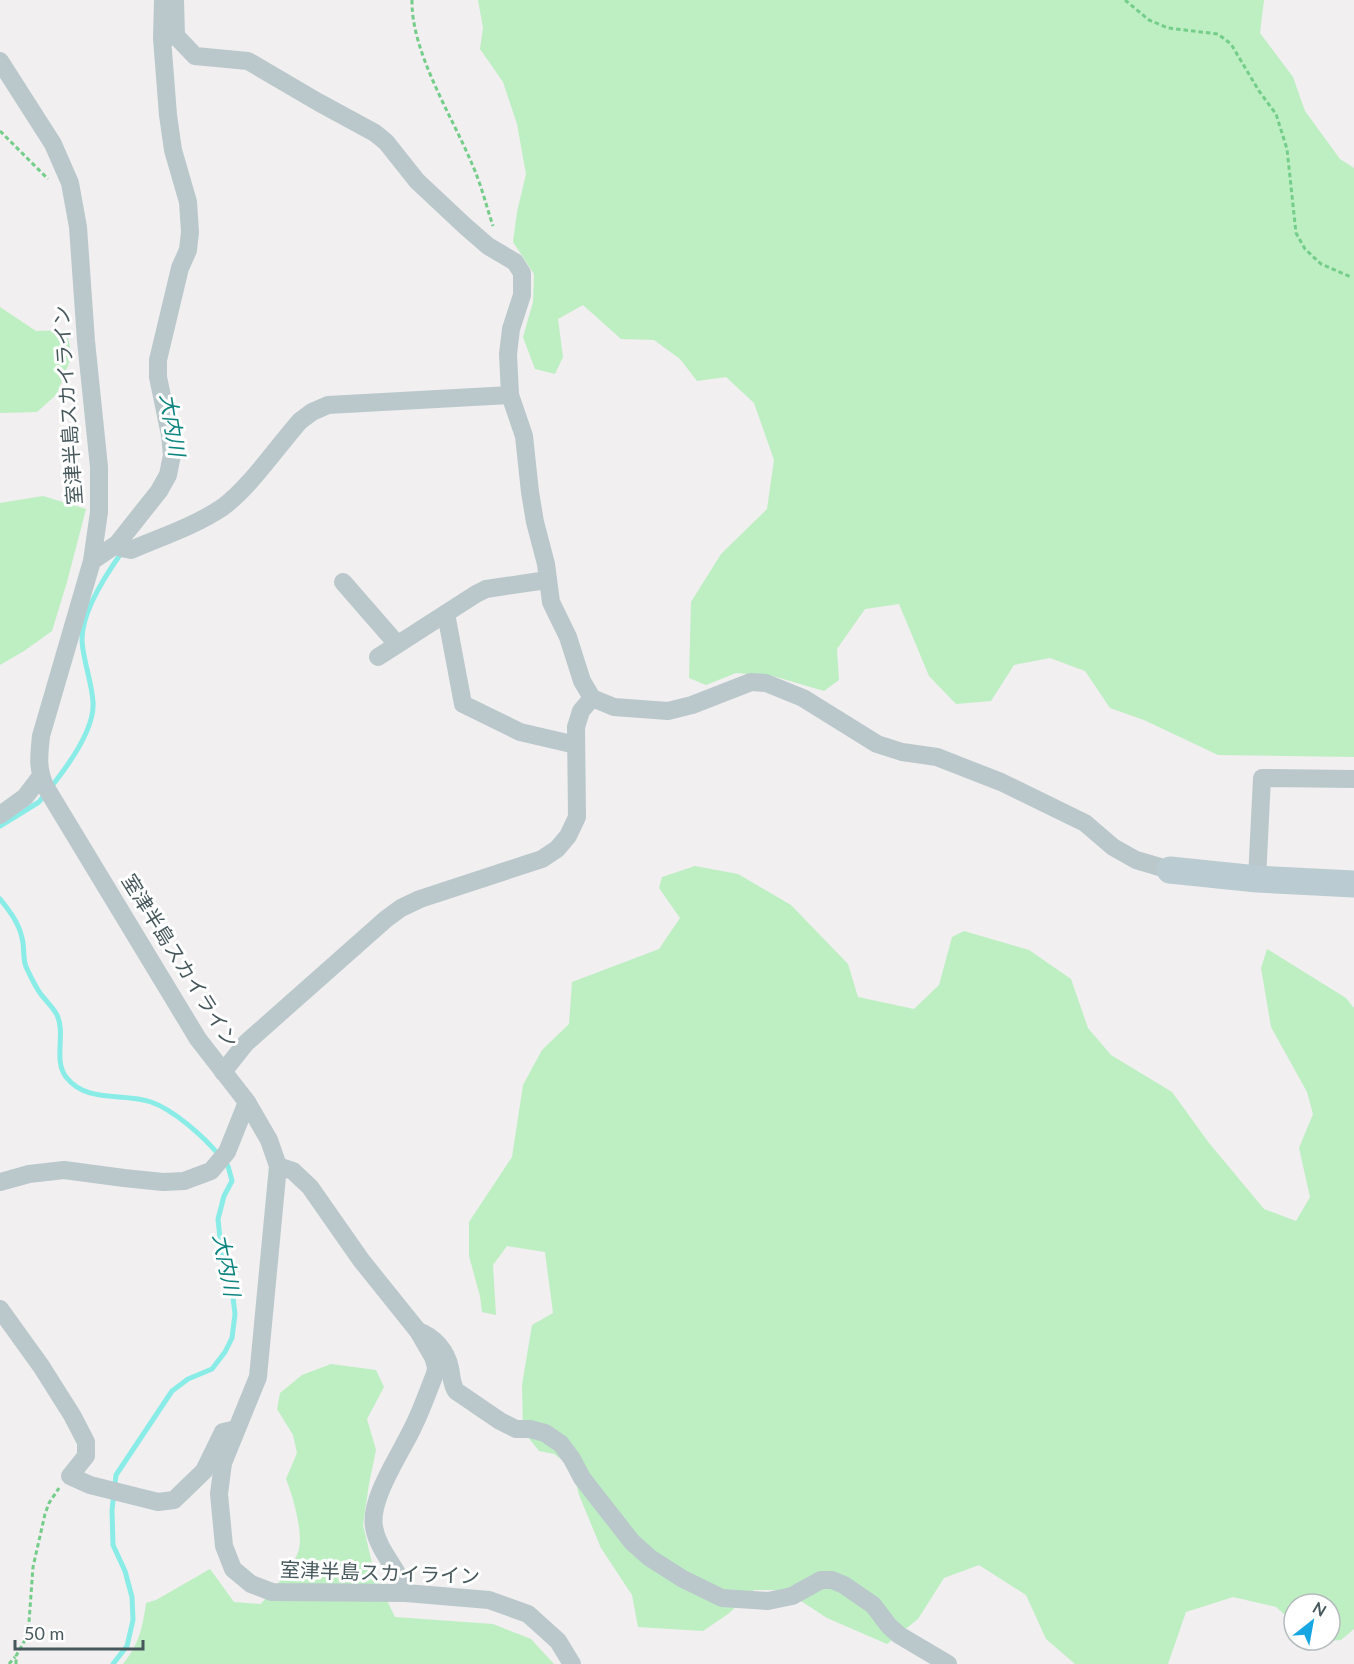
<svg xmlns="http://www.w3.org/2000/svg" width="1354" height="1664" font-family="Lato,'Noto Sans JP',sans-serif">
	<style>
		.green { fill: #bdefc3 }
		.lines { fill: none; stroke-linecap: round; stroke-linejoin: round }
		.stream { stroke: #8aece7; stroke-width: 5 }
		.path { stroke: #75cd8a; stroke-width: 3; stroke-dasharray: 4.5 3; stroke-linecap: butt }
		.street { stroke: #bac8cc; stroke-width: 18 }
		.secondary { stroke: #bacbd1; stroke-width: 27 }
		.labels { text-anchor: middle; stroke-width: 6; stroke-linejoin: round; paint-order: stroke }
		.street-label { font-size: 20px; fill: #47585c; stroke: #fff }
		.water-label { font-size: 21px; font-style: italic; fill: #0d847e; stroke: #fff }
	</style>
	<rect width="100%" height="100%" fill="#f1efef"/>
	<g class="green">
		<path d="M478 0H1264L1260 33 1293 77 1305 111 1340 159 1354 168V757L1218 755 1144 720 1110 708 1085 671 1050 658 1014 665 991 701 956 704 929 676 899 604 865 609 837 649 839 680 824 691 773 676 736 673 706 685 689 678 691 602 721 554 767 509 774 460 754 403 726 377 697 381 680 359 654 340 621 339 583 305 558 319 563 357 555 374 535 369 523 337 533 302 534 274 513 242 517 212 526 174 517 124 503 82 480 49 483 28Z"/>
		<path d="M0 307 36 331 66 330 72 355 57 394 37 412 0 413Z"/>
		<path d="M43 496 86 509 67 582 52 631 24 651 0 665V503Z"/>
		<path d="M695 866 738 874 791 905 848 964 858 997 914 1009 939 985 952 937 964 931 1029 950 1071 979 1088 1028 1111 1055 1172 1092 1209 1143 1264 1209 1296 1221 1310 1197 1299 1148 1313 1114 1307 1092 1271 1027 1261 968 1267 949 1346 998 1354 1008V1629L1341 1640 1314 1642 1312 1640H1330V1604H1294V1623L1276 1607 1233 1597 1186 1612 1168 1664H1075L1046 1639 1026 1595 979 1565 944 1578 918 1619 887 1644 827 1618 784 1590H754L728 1614 703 1631 638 1627 632 1595 601 1548 579 1495 572 1467 554 1454 539 1451 523 1431 522 1385 532 1325 553 1313 545 1252 507 1246 493 1265 496 1315 482 1312 480 1296 469 1256V1222L512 1157 523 1085 542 1050 569 1024 572 982 659 949 680 918 659 888 662 877Z"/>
		<path d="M331 1364 376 1370 384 1387 367 1419 376 1450 369 1484 363 1525 375 1576 395 1617 493 1624 531 1639 554 1664H123C139 1645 143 1626 146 1603L156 1600 210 1569 234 1602 261 1604C272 1590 295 1566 299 1549 303 1532 293 1496 286 1479L297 1453 293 1435 277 1409 280 1393 302 1375Z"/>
	</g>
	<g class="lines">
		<g class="stream">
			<path d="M51 787C67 767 95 729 93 702 92 682 82 657 82 639 82 612 107 573 122 552"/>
			<path d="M0 826 39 802 45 794"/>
			<path d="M0 899C9 910 19 923 22 938 25 948 22 960 27 969 31 977 35 986 40 993 45 1000 53 1007 57 1015 66 1034 53 1060 66 1077 87 1104 123 1092 151 1102 174 1110 203 1136 219 1155"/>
			<path d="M113 1664 127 1646 133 1620 132 1597 125 1571 113 1545 112 1510 116 1475 172 1391 188 1379 212 1369 225 1352 232 1338 235 1314 231 1281 221 1248 218 1219 224 1196 232 1181 228 1166 225 1162"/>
		</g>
		<g class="path">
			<path d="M412 0C411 52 452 116 472 164 481 184 486 205 493 226"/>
			<path d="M1125 0 1149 20 1168 28 1218 34 1231 44 1259 91 1276 114 1287 149 1296 233 1305 249 1321 264 1351 277"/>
			<path d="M0 131 48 179"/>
			<path d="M9 1664 15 1657"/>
			<path d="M16 1664V1656L25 1640 29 1622 33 1567 45 1514 49 1503 59 1488"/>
		</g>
		<g class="street">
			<path d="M175 0 176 36"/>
			<path d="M162 38 176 36 195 56 248 61 318 102 375 133 386 142 417 181 465 226 488 246 515 262 522 273V295L511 329 508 354 510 395 524 436 530 492 535 522 546 564 551 602 568 637 582 681 592 698 614 707 668 711 692 705 751 682 766 683 803 698 877 744 902 752 937 757 1001 782 1085 823 1113 847 1136 860 1170 870"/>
			<path d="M0 61 53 144 70 183 78 227 86 341 99 467V512L92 561 41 736C39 756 37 767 45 786L198 1039 247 1102 269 1140 278 1166 258 1377 223 1463 219 1494 224 1546 233 1569 251 1584 272 1592 406 1593 489 1600 528 1614 558 1641 572 1664"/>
			<path d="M117 544 121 548 131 550C161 537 195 526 223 507 250 487 277 447 300 421L312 412 328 405 510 395"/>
			<path d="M92 561 117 544 159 491 168 475 172 455 170 435 158 377V360L180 268 188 250 190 232 188 202 173 150 168 115 162 38 163 0"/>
			<path d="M343 582 397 644"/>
			<path d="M445 614 447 619 463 704 520 732 576 745"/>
			<path d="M378 657 476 594 486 589 547 580"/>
			<path d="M0 815 25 797 41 776"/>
			<path d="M1257 879 1262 778 1354 779"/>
			<path d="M223 1072 246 1043 386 919 401 908 420 899 542 859 557 849 568 836 577 817 576 727 581 711 592 698"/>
			<path d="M278 1166 293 1171 310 1187 361 1260 418 1331 433 1357 436 1367 435 1374C428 1391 422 1409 414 1425 402 1452 369 1498 374 1527 378 1552 400 1570 406 1593"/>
			<path d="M0 1182 29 1174 64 1170 124 1178 163 1182 184 1181 211 1171 227 1152 247 1102"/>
			<path d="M0 1309 41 1366 72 1415 86 1442V1456L70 1476 90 1485 158 1502 174 1500 204 1471 223 1432 232 1430"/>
			<path d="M418 1331C434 1336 447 1352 450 1368 452 1377 451 1383 456 1391L500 1421 516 1429H530L545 1433 561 1444 572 1459 582 1478 632 1542 650 1558 683 1579 722 1598 768 1601 792 1596 821 1580H832L844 1585 873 1605 889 1626 899 1635 948 1664"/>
		</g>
		<path class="secondary" d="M1170 870 1257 879 1354 884"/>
	</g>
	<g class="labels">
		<g class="street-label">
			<text transform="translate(68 405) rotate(-94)" y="7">室津半島スカイライン</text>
			<text transform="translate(180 961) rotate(58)" y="7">室津半島スカイライン</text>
			<text transform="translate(380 1573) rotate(2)" y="7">室津半島スカイライン</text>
		</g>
		<g class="water-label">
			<text transform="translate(172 425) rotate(81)" y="7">大内川</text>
			<text transform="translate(226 1265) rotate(79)" y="7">大内川</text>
		</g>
	</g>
	<g transform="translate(1312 1622) rotate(31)"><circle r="28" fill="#ffffff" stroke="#b5bcbe" stroke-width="1.5"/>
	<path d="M0-4.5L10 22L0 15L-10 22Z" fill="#18a6e2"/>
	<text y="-9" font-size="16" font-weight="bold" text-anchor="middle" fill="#47585c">N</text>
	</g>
	<path d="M15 1640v9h128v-9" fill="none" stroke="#47585c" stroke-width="3"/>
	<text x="24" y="1640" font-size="18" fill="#47585c" stroke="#ffffff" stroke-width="4.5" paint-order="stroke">50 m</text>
</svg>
